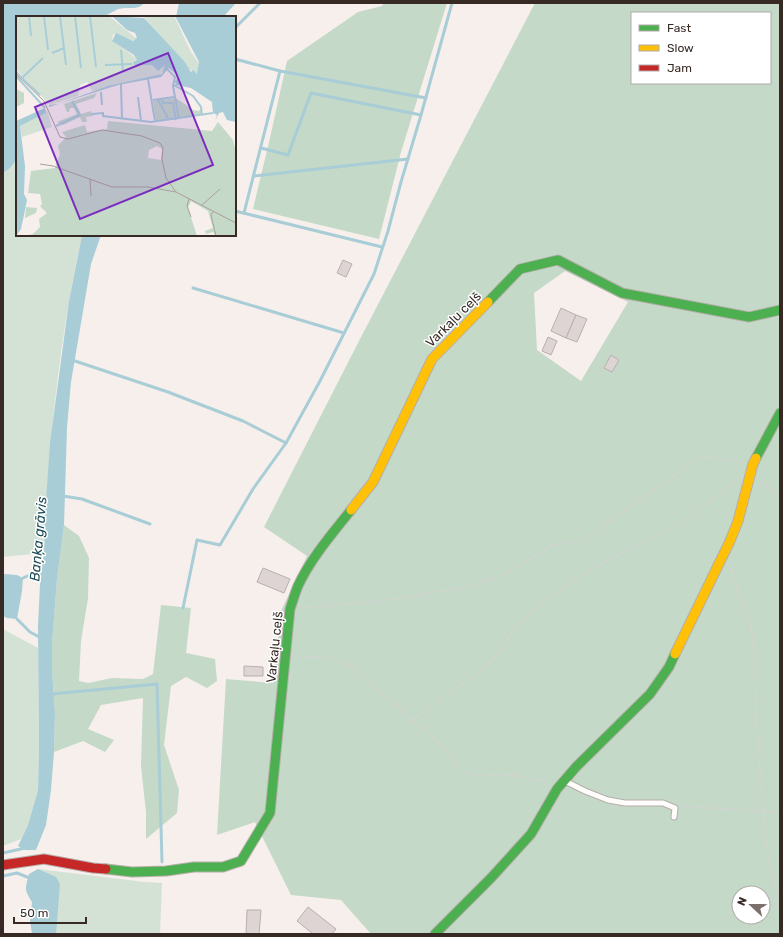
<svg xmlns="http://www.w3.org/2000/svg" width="783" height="937" font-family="Rubik,sans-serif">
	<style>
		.green { fill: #d4e2d6 }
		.forest { fill: #c4d9c8; fill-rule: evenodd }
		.water { fill: #a8cdd6 }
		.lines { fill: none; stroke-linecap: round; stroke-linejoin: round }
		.stream { stroke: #a8cdd6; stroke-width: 3 }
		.building { fill: #ded4d4; stroke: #b8afb0 }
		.lane-casing { stroke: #b7aeaa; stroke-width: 7 }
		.fast-casing { stroke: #b7aeaa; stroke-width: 11 }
		.slow-casing { stroke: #b7aeaa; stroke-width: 11 }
		.jam-casing { stroke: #b7aeaa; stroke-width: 11 }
		.path { stroke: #d6d3d2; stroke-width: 1.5; stroke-dasharray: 4 2; stroke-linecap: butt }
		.lane { stroke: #fefdfc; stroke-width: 5 }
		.fast { stroke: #4caf50; stroke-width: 9 }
		.slow { stroke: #ffc107; stroke-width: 9 }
		.jam { stroke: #c62828; stroke-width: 9 }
		.labels { text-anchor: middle; stroke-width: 3; stroke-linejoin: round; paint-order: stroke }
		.street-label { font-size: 13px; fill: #372a25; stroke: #fff }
		.water-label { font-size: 14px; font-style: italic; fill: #1b4c58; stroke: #fff }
		.inset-river { fill: none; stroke: #a8cdd6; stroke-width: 2 }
		.inset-road { fill: none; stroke: #aaa09c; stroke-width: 1 }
		.view { fill: #7b2cbf; fill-opacity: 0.15; stroke: #7b2cbf; stroke-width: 2 }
		.inset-edge { fill: none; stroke: #372a25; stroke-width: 2 }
	</style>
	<rect width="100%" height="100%" fill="#f6efeb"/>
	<g class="green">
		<path d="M17 154V235H82C59 339 48 447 44 553L3 557V175Z"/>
		<path d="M3 629 38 648 39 749 38 790 28 825 21 839 3 846Z"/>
		<path d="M38 869 145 882 162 883 160 934H56Z"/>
	</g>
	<g class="forest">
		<path d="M384 3H447L401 152 379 239 253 209 270 138 287 61 358 12 382 6Z"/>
		<path d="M535 3H780V934H371L341 900 291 895 255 822 217 835 226 679 273 683 281 611 307 556 264 527 360 339ZM632 13H770V83H632ZM565 271 628 302 581 381 537 350 534 293ZM739 893H763V917H739Z"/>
		<path d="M64 525 79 536 89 558 88 598 81 641 79 681 88 683 112 678 143 679 153 674 161 605 191 608 186 653 215 659 217 681 207 688 186 677 171 686 164 745 179 790 177 813 146 839V812L141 766 143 698 101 705 88 729 114 740 105 752 83 741 54 752 55 713 52 670V644L57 579Z"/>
	</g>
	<g class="water">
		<path d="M3 3H145L139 7 134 8H125L118 9 103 17H17V159L10 168 3 173Z"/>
		<path d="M179 3H236L223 17H176Z"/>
		<path d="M82 235H101L91 264 71 382 67 427 64 525 57 579 52 644V670L55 713 54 752 51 790 46 825 36 850H25L18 846 28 825 38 790 39 749 38 626 40 584 44 553 46 501 50 443 69 301Z"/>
		<path d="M4 574 17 575 23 578 22 591 17 619 7 618 3 616V575Z"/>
		<path d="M38 869 56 877 60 884 56 934H32L30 921 32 902C24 889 25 889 29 874Z"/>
	</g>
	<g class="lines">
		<g class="stream">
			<path d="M235 28 260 3"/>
			<path d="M235 59 280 71 426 98"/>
			<path d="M261 148 288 155 311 93 421 115"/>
			<path d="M254 176 408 159"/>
			<path d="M235 211 382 247"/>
			<path d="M244 213 280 71"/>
			<path d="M193 288 344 333"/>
			<path d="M72 360 168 392 243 421 286 443"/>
			<path d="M63 496 82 499 150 524"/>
			<path d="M23 578 32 574 44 575"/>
			<path d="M183 608 197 540 220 545 253 489 286 443 320 381 374 274 388 231 401 182 421 115 452 3"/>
			<path d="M17 619 30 632 41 638"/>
			<path d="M52 694 157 684 162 862"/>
			<path d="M3 853 25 848"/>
			<path d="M3 876 17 873 32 879"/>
		</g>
	</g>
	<g class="building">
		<path d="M343 260 352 264 346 277 337 273Z"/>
		<path d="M561 308 576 315 566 338 551 331Z"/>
		<path d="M576 315 587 319 577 342 566 338Z"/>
		<path d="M548 337 557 341 551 355 542 351Z"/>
		<path d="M611 355 619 360 612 372 604 368Z"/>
		<path d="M263 568 290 579 284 593 257 582Z"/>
		<path d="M244 666 263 667V676H244Z"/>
		<path d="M308 907 336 929 332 934H313L297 921Z"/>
		<path d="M247 910H261L259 934H246Z"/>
	</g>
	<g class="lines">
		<defs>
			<path id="lane" d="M565 781 585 791 608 800 625 803H663L675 808 674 817"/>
			<g id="fast">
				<path d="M488 302 520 269 558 260 622 293 749 317 780 310"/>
				<path d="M756 458 780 413"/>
				<path d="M106 869 132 872 166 871 194 867H223L241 861 270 813 290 609C293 601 295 593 298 586 311 558 332 534 351 510"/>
				<path d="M435 934 491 878 531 834 557 789 576 767 650 694 669 667 675 654"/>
			</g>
			<g id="slow">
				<path d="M351 510 373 482 432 359 488 302"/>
				<path d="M675 654 730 541 738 521 753 464 756 458"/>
			</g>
			<path id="jam" d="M3 865 44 859 93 868 106 869"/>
		</defs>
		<use href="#lane" class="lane-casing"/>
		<use href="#fast" class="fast-casing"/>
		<use href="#slow" class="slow-casing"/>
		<use href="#jam" class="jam-casing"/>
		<g class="path">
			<path d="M761 482 780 496"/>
			<path d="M731 566 739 594 750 620 754 651 756 713 763 812 767 850 780 910"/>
			<path d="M302 608 383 601 461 588 504 575 551 546 583 540 702 456 741 462"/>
			<path d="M298 656 331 658 351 666 370 685 396 704 412 721 437 741 463 772 475 776 511 775 539 780 548 781"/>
			<path d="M412 721 446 695 477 674 501 652 514 629 527 616 549 599 577 578 610 559 690 517 737 479"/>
			<path d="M683 806 780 813"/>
		</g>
		<use href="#lane" class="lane"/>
		<use href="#fast" class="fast"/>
		<use href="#slow" class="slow"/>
		<use href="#jam" class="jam"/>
	</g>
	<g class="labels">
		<g class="street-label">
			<text transform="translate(453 319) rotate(-45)" y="5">Varkaļu ceļš</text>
			<text transform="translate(274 647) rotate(-84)" y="5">Varkaļu ceļš</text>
		</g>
		<g class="water-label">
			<text transform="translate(38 539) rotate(-85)" y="5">Baņķa grāvis</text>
		</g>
	</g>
	<g transform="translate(16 16)">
		<rect width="220" height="220" fill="#f6efeb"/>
		<path d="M0 0H93L121 23 119 25 97 18 96 24 121 43 117 46 136 49 140 53 149 48 150 51 144 59 76 75 71 66 64 69 62 80 34 89 0 53ZM127 0H158L175 36 184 49 182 58 173 53ZM31 93 36 111 6 121 4 110 30 97Z" fill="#d4e2d6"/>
		<path d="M0 73 8 77V87L0 91ZM81 77 78 82 60 88 65 98 75 95 77 100 70 101 71 106H66L64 101 47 109 41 106 61 98 58 92H54L53 96H51L48 88ZM160 82 177 94 183 95 185 92V99L140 105 137 85ZM92 105 196 115 202 106 217 124 220 136V220H200L197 216 190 218 189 215 197 212 192 195 175 185 172 192 181 220H9L17 218 24 211 23 203 31 197 24 190 26 188 24 178 12 177 15 155 39 152 44 138 42 130 50 121 46 116 69 109 71 116 91 113ZM141 130 146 133 145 144 132 142 133 134ZM10 191 21 192 20 197 9 202Z" fill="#c4d9c8" fill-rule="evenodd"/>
		<path d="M96 0 128 2 168 45 175 56 177 54 181 58 183 46 159 0H220V106L211 104 207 96 203 97 199 105 201 99 197 97 196 86 175 72 160 69 159 65 163 61 153 52 145 61 102 69 33 91V89L42 88 92 70 146 58 149 49 142 55 136 49H118L117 46 121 44 118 39 96 25 100 17 117 25 121 22 119 17 111 14ZM29 92 30 97 4 110 9 150 8 178 11 184 5 213 0 220V105Z" fill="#a8cdd6"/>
		<path class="inset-river" d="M13 0 15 20M28 0 32 34M44 0 50 49M59 0 65 52M74 0 80 51M105 34 107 55M36 37 48 32M89 49 116 48M151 53 159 61 157 70 163 103M0 56 24 79M0 60 29 92M6 62 27 42M132 63 139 105M105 68 106 103M158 69 177 80 185 91 186 99M85 76 86 89M122 81 125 105M146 83 147 87H157L160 104M137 84 158 81M142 84 153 104M76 98 87 97V100L135 106 197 97M40 110 64 99 56 85"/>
		<path class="inset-road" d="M0 58 28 85 44 121 52 123 86 114 126 120 144 127 147 132 146 143 150 162 160 176M24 148 37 150 96 171H132L160 176 220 207M74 163 75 180M173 183 171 190 175 201M186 189 204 173M197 196 195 199 200 220"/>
		<path class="view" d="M152 37 197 149 64 203 19 91Z"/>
		<rect width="220" height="220" class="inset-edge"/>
	</g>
	<rect width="783" height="937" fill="none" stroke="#372a25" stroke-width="8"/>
	<rect x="631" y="12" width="140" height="72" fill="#ffffff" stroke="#afaaa8"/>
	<rect x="639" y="25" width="20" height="6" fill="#4caf50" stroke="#afaaa8"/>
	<text x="667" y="32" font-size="12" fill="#372a25">Fast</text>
	<rect x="639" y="45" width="20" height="6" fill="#ffc107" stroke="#afaaa8"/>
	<text x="667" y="52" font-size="12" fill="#372a25">Slow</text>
	<rect x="639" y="65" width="20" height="6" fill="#c62828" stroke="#afaaa8"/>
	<text x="667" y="72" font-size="12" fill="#372a25">Jam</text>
	<g transform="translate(751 905) rotate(292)"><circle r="19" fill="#ffffff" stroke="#afaaa8"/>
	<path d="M0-3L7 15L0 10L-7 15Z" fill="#7a6f6a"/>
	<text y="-6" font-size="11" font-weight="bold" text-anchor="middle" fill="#372a25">N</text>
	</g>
	<path d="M14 917v6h72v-6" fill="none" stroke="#372a25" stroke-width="2"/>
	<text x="20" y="917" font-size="12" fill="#372a25" stroke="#ffffff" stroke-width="3" paint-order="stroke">50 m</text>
</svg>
